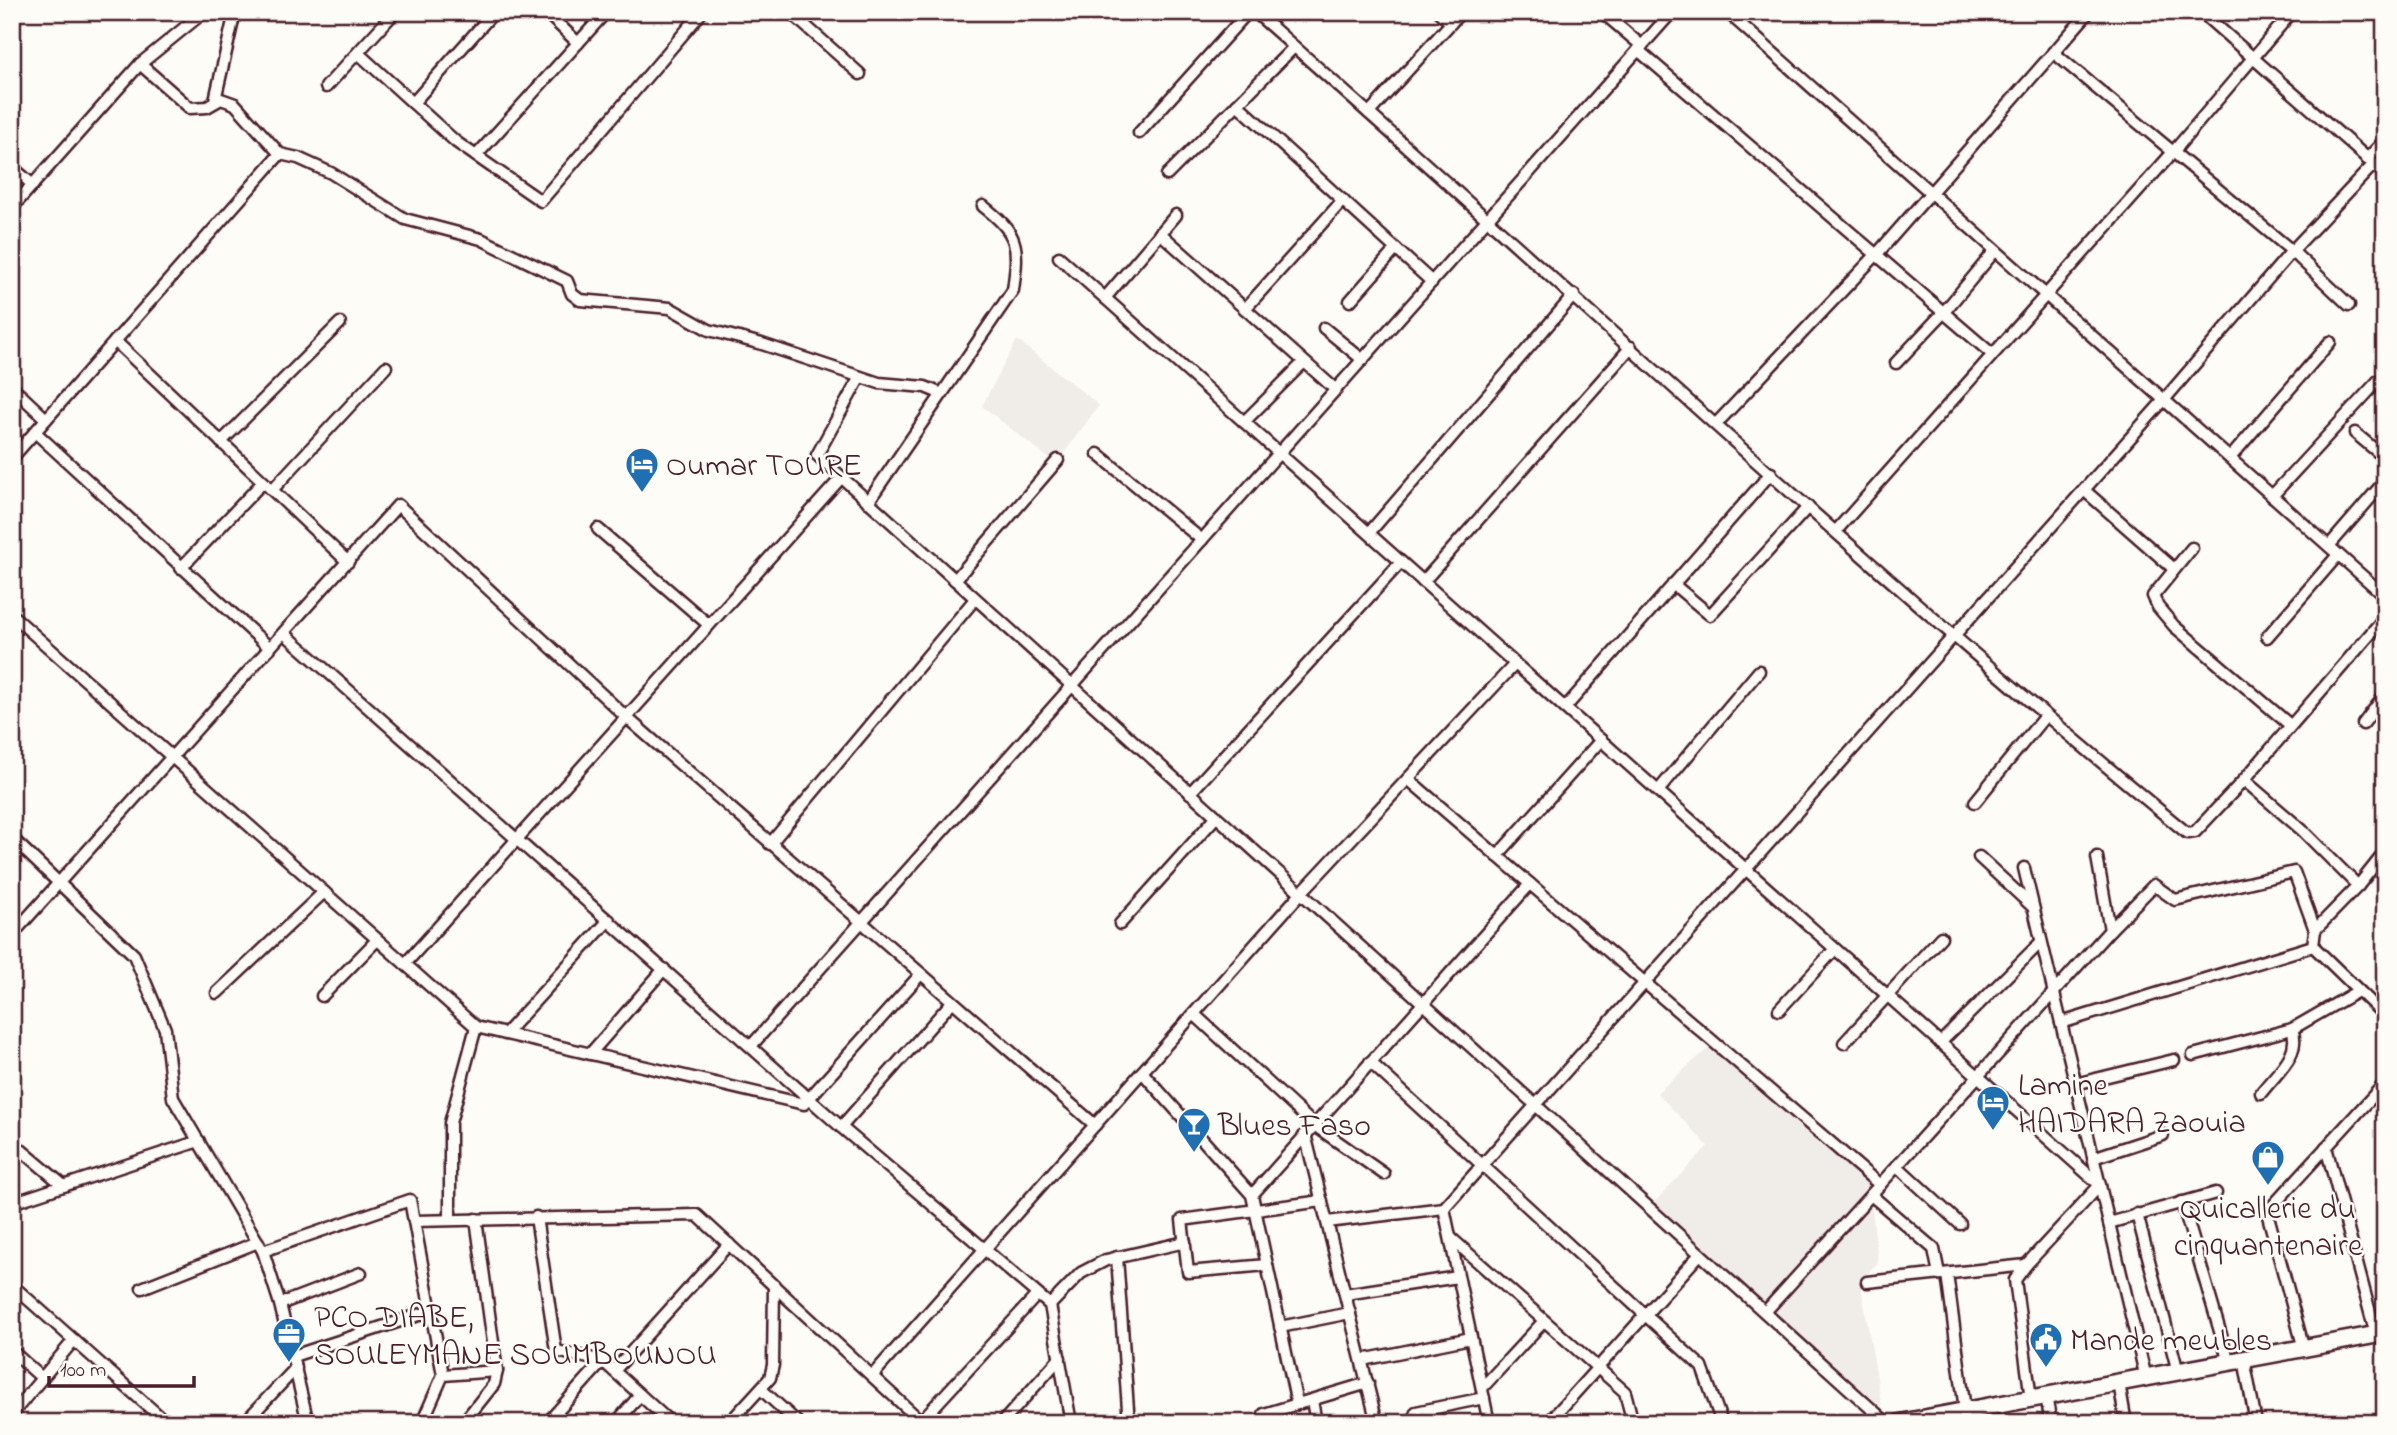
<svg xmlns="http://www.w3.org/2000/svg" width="2397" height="1435" font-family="'Indie Flower',sans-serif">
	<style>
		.built { fill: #f0ece8 }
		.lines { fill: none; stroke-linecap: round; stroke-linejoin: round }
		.street-casing { stroke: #4a1f2b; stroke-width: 15 }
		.primary-casing { stroke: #4a1f2b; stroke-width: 21 }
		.street { stroke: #fdfcf7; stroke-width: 10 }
		.primary { stroke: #fdfcf7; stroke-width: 16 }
		.labels { text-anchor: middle; stroke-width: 5; stroke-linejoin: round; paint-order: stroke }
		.poi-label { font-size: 32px; fill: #4a1f2b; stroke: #fdfcf7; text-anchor: start }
	</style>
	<rect width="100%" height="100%" fill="#fdfcf7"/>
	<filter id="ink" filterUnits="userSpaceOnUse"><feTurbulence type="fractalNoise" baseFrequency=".0143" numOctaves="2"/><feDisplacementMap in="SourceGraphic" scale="14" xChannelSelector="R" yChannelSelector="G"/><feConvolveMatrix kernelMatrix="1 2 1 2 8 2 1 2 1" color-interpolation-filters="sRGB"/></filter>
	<g filter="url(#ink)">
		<g class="built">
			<path d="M1017 340 1099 405 1056 464 982 406Z"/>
			<path d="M1709 1048 1869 1184 1878 1262 1860 1281 1882 1407 1649 1208 1708 1146 1657 1093Z"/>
		</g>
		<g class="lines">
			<defs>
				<g id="street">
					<path d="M790 12 860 74"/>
					<path d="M1255 12C1566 286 1867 571 2187 833L2195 832 2244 780 2385 617"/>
					<path d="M1439 12 1451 23"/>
					<path d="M1602 12 1642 46"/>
					<path d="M1727 12 2385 596"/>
					<path d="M2201 12 2385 174"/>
					<path d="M550 16 578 43"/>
					<path d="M803 23 812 12"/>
					<path d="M1638 50 1992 354"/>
					<path d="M2053 52 2292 251 2349 305"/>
					<path d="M358 53 456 142 541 201 702 12"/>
					<path d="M140 64 190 108 207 107 221 99 235 104 280 154 298 158 331 173 405 219 481 239 567 281 572 294 580 300 670 308 709 330 762 344 879 383 925 387 942 394"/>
					<path d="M326 87 395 12"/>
					<path d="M215 100 235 12"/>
					<path d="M413 103 494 12"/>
					<path d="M1237 104 1432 282"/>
					<path d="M1369 113 1461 12"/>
					<path d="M1139 133 1248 12"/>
					<path d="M476 156 606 12"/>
					<path d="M2367 159 2385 140"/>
					<path d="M12 167 33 185"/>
					<path d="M1167 175 1294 47"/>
					<path d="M12 208 140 64 204 12"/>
					<path d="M1160 233 1336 390"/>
					<path d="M1059 257 2100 1185 2026 1265 2015 1280 2031 1399"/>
					<path d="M1105 298 1176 215"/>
					<path d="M1350 301 1396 249"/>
					<path d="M1245 309 1343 200"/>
					<path d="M1324 328 1363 360"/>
					<path d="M115 341 348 562"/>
					<path d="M1896 363 1944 312 1994 252"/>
					<path d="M860 377 817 455 1887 1423"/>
					<path d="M12 387 46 419"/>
					<path d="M1244 422 1303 363"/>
					<path d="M1716 424 1877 254 2089 12"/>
					<path d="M35 432 270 648"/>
					<path d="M2355 433 2385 458"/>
					<path d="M221 442 340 323"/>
					<path d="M1098 454 1202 540"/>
					<path d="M12 458 280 154"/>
					<path d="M2230 458 2330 342"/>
					<path d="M272 490 386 367"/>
					<path d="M2084 490 2174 569"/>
					<path d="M2272 496 2378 381 2385 379"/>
					<path d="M868 502 1013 290C1019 246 1019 234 983 206"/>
					<path d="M598 529 709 625"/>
					<path d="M1836 531 2174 151 2292 12"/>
					<path d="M1369 533 1574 295"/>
					<path d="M2329 546 2385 481"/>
					<path d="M2192 548 2153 596 2158 607 2174 626 2290 725"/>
					<path d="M181 568 263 482"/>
					<path d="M955 580 1058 460"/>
					<path d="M1423 582 1631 347"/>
					<path d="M1673 584 1710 615 1808 507"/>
					<path d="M12 615 476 1027 804 1104 920 975"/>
					<path d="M284 633 841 1127 1050 1305 1071 1423"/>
					<path d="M2267 637 2338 555"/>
					<path d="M1565 708 1771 473"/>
					<path d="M2363 724 2385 695"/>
					<path d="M1408 779 1880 1185"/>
					<path d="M2244 780 2302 830 2358 886"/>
					<path d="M1658 791 1759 671"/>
					<path d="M1190 793 1401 562"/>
					<path d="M1975 802 2045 716"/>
					<path d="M12 838 134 955 165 1029 173 1098 263 1251 280 1304 308 1423"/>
					<path d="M770 844 975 599"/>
					<path d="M1497 856 1601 740"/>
					<path d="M1979 857 2033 907"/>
					<path d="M2097 857 2110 930"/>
					<path d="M2024 868 2146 1378"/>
					<path d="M1120 924 1216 817"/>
					<path d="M2315 930 2358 886 2385 852"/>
					<path d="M12 935 398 505 626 717 1095 1125"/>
					<path d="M2313 946 2385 1016"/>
					<path d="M405 964 841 478"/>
					<path d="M217 993 324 892"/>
					<path d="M322 996 377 940"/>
					<path d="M1779 1010 1835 949"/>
					<path d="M1194 1014 1314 1125 1384 1174"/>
					<path d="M2061 1023 2313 946"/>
					<path d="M505 1034 609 920"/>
					<path d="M1844 1043 1941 937"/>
					<path d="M1940 1043 2041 942"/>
					<path d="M751 1046 1672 12"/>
					<path d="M590 1054 664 969"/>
					<path d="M2193 1055 2292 1029 2358 991"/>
					<path d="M1370 1062 1702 1367 1722 1423"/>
					<path d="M1142 1072 1252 1195 1297 1404"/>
					<path d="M2075 1084 2174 1060"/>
					<path d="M2261 1093C2276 1073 2302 1054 2292 1029"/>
					<path d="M841 1127 952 1002"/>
					<path d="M1305 1134 1377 1423"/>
					<path d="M12 1142 64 1186"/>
					<path d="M2326 1147 2376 1335"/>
					<path d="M2093 1158 2163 1135"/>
					<path d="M1897 1166 1960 1224"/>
					<path d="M1252 1195 1530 884"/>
					<path d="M1871 1195 1934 1249 1939 1274"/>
					<path d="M2182 1202 2229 1362"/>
					<path d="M12 1203 199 1141"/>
					<path d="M1444 1208 1489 1423"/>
					<path d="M2137 1214 2178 1372"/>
					<path d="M536 1217 556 1351 603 1361 671 1423"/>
					<path d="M450 1219V1123L476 1027"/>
					<path d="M414 1221 697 1215 923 1423"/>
					<path d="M1327 1222 1444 1208 2164 400 2292 251 2374 164"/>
					<path d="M2109 1223 2216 1193"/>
					<path d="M1451 1238 1625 1392 1633 1423"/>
					<path d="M263 1251 410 1200 443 1375"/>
					<path d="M1117 1257 1129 1423"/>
					<path d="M1267 1265 1188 1272 1182 1220 1322 1201"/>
					<path d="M1947 1274 1965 1410"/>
					<path d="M1867 1282 2026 1265"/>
					<path d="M12 1285 167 1423"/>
					<path d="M142 1288 258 1242"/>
					<path d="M1345 1294 1458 1277"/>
					<path d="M280 1304 361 1273"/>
					<path d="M1050 1305 1081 1273 1106 1260 1185 1242"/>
					<path d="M1765 1312 2110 930 2154 885 2175 900 2294 872 2315 930 2313 946"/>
					<path d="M1280 1327 1350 1313"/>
					<path d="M2304 1349 2267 1212 2385 1083"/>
					<path d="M12 1351 42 1378"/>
					<path d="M293 1356 431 1311"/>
					<path d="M2244 1359 2256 1423"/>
					<path d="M1362 1360 1471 1338"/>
					<path d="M614 1371 729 1244"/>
					<path d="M872 1376 1301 893 1515 664"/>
					<path d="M2119 1383 2126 1423"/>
					<path d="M1482 1388 1544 1321"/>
					<path d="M762 1390 798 1423"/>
					<path d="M2046 1396 2051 1423"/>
					<path d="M1312 1400 1316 1423"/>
					<path d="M1416 1412 1484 1398"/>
					<path d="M12 1414 74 1340"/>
					<path d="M1264 1414 1368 1383"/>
					<path d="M921 1421 1037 1295"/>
					<path d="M244 1423 296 1368"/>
					<path d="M422 1423 443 1375 497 1371"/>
					<path d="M463 1423 494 1384 497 1371 476 1219"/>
					<path d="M547 1423 603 1361"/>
					<path d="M616 1423 640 1395"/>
					<path d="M729 1423 770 1378 773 1365 774 1285"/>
					<path d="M1002 1423 1060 1358"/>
					<path d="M1548 1423 1700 1254"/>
				</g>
				<path id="primary" d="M1900 1423 2385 1333"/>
			</defs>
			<use href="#street" class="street-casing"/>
			<use href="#primary" class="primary-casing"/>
			<use href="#street" class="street"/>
			<use href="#primary" class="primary"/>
		</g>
	</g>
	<defs>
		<symbol id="hotel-pin" viewBox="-11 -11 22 30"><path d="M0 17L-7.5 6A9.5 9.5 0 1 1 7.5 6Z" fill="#1f6fb2" stroke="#fdfcf7"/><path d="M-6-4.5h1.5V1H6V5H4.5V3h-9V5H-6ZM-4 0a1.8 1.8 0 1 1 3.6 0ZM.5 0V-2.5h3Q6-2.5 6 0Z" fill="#fff"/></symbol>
		<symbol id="bar-pin" viewBox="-11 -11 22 30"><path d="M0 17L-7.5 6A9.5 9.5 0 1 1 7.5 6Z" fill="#1f6fb2" stroke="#fdfcf7"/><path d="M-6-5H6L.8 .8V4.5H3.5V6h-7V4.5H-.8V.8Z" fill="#fff"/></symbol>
		<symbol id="shop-pin" viewBox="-11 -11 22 30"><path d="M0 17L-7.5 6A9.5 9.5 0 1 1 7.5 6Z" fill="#1f6fb2" stroke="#fdfcf7"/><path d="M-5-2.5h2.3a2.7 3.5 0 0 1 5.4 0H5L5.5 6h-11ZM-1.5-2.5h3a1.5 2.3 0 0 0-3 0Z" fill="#fff"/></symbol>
		<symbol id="office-pin" viewBox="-11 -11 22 30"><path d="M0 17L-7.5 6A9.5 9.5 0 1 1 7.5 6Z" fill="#1f6fb2" stroke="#fdfcf7"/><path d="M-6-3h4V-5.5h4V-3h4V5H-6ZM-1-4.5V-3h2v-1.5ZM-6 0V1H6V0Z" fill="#fff"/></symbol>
		<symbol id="civic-pin" viewBox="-11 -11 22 30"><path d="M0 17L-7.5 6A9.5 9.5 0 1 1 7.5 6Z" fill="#1f6fb2" stroke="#fdfcf7"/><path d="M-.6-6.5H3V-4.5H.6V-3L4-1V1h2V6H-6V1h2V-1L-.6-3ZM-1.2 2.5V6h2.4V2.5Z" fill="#fff"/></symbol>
	</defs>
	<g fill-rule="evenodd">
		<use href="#hotel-pin" x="623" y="445" width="38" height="52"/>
		<use href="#hotel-pin" x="1974" y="1083" width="38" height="52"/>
		<use href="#bar-pin" x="1175" y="1105" width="38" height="52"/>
		<use href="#shop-pin" x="2249" y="1138" width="38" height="52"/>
		<use href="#office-pin" x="270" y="1315" width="38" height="52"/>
		<use href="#civic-pin" x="2027" y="1320" width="38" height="52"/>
	</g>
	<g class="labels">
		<g class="poi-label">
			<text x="666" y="475">Oumar TOURE</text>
			<text x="2018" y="1095">Lamine<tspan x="2018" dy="37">HAIDARA Zaouia</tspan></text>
			<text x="1218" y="1135">Blues Faso</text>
			<text x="2268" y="1218" text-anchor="middle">Quicallerie du<tspan x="2268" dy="37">cinquantenaire</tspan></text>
			<text x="314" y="1327">PCO DIABE,<tspan x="314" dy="37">SOULEYMANE SOUMBOUNOU</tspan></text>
			<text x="2070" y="1350">Mande meubles</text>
		</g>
	</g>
	<rect width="2397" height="1435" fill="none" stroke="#fdfcf7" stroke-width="42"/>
	<rect x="21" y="21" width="2355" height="1393" fill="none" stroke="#4a1f2b" stroke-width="2.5" filter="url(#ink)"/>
	<path d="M49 1376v10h145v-10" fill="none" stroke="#4a1f2b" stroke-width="3.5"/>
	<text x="60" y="1376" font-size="21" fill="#4a1f2b" stroke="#fdfcf7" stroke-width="5" paint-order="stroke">100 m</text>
</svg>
